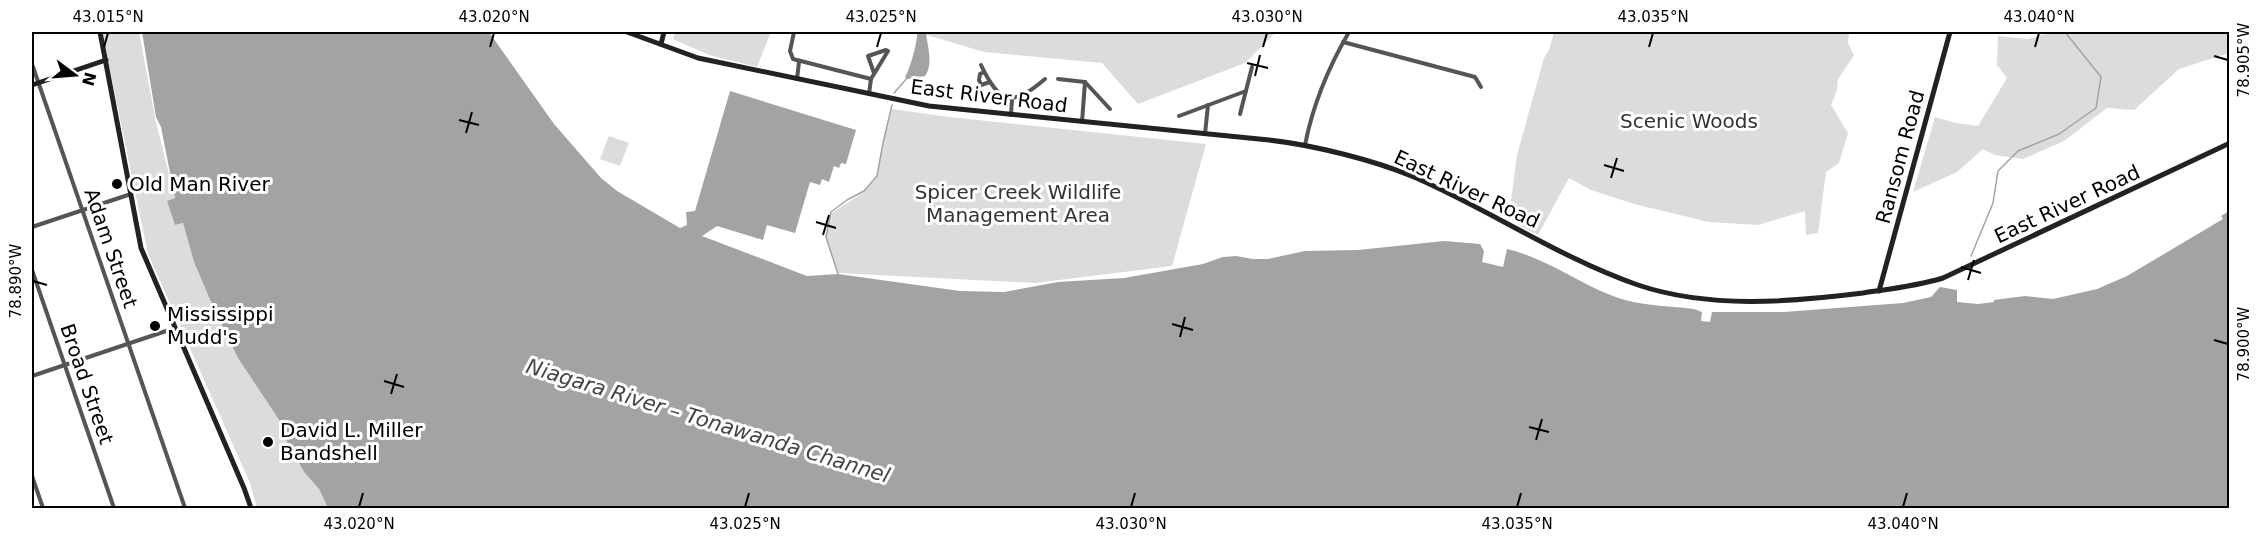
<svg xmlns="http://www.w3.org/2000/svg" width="2261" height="540" font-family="'DejaVu Sans',sans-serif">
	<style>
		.green { fill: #dcdcdc }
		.water { fill: #a3a3a3 }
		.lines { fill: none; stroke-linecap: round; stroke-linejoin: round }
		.stream { stroke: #a3a3a3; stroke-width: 1.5 }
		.street { stroke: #555; stroke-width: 4 }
		.secondary { stroke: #222; stroke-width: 5 }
		.ticks { fill: none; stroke: #000; stroke-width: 2 }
		.poi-dot { fill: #000; stroke: #fff; stroke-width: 2 }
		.labels { text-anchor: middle; stroke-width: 6; stroke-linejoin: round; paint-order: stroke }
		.street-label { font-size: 20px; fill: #000; stroke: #fff }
		.park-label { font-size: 20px; fill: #333; stroke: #fff }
		.poi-label { font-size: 20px; fill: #000; stroke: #fff; text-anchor: start }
		.water-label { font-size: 21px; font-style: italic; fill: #444; stroke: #fff }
		.neatline { fill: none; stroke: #000; stroke-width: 2 }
		.ticks-label { font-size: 15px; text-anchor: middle; fill: #000 }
	</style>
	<rect width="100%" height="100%" fill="#fff"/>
	<g class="green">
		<path d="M102 32H139L156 122 175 198 168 201 175 225 183 223 194 262 214 309 238 358 281 423 284 436 304 472 319 489 328 508H257L250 483 148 254Z"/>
		<path d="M675 32H771L757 67 709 55 673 39Z"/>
		<path d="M917 32H1276L1245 63 1138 104 1102 63 984 52Z"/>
		<path d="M1554 32H1849L1848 43 1854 55 1838 79 1837 90 1831 105 1848 133 1839 163 1826 172 1818 233 1806 235 1805 211 1758 225 1709 222 1634 204 1591 190 1569 178 1538 235 1518 225 1519 223 1509 217 1517 155 1544 58 1549 50Z"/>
		<path d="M2052 32H2229V53L2179 69 2134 110 2107 108 2064 141 2023 159 1995 155 1983 149 1957 172 1913 192 1935 117 1956 123 1978 126 2007 78 1997 65 1998 36 2028 39Z"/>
		<path d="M892 109 949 117 1206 144 1172 266 1035 283 838 273 826 237 832 213 864 192 877 177 883 143Z"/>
		<path d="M609 136 629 143 620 166 600 159Z"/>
	</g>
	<g class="water">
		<path d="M142 32H489L554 124 601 178 617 191 680 228 687 225 686 212 695 211 730 91 856 130 846 164 841 163 839 168 834 166 829 182 822 179 820 185 810 182 795 233 767 225 763 240 717 226 702 236 807 276 838 274 960 291 1004 292 1058 282 1124 278 1203 264 1223 257 1236 256 1253 259H1268L1305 251 1358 250 1444 241 1480 244 1484 251 1482 262 1503 267 1507 249C1550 259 1584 288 1625 300 1647 306 1672 306 1694 309L1702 312 1701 321 1710 322 1712 312H1784L1903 303 1931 297 1940 287 1957 290V302L1978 304 1994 302V300L2025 296 2053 299 2097 289 2127 276 2223 219 2221 216 2229 211V508H328L319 489 304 472 284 436 281 423 238 358 214 309 194 262 183 223 175 225 167 201 175 198 161 127 156 117Z"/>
		<path d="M917 32H926C927 45 934 64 925 76L908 79 905 77C910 69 918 41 917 32Z"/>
	</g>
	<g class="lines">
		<g class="stream">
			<path d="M894 93 908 77"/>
			<path d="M1971 256 1993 203 1998 171 2018 151 2059 134 2096 108 2101 77 2065 32"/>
			<path d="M838 274 826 237 831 212 847 200 864 191 877 176 883 143 892 105"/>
		</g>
		<g class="street">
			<path d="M794 32 790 51 793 59 871 79"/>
			<path d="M1343 42 1475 77 1481 87"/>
			<path d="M32 64 185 508"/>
			<path d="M981 65C1000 105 1012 107 1045 79"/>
			<path d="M797 79 799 62"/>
			<path d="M1058 79 1085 82 1110 109"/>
			<path d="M981 85 979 80 980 74 984 72"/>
			<path d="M975 89 981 85 990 82"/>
			<path d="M869 94 871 79 888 51 886 50 868 56 874 73"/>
			<path d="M1240 114 1252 67"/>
			<path d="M1011 115 1012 99"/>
			<path d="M1179 116 1246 91"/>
			<path d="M1082 122 1085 82"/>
			<path d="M1205 134 1208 105"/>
			<path d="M1305 145C1313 104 1328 68 1349 32"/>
			<path d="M32 227 131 194"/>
			<path d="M32 270 114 508"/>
			<path d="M32 376 175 328"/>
			<path d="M32 476 43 508"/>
		</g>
		<g class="secondary">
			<path d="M100 32 141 248 244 488 251 508"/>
			<path d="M627 32 698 58 929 106 1269 140C1313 145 1374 160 1414 177 1490 210 1560 258 1638 285 1709 309 1791 302 1863 293 1890 289 1917 286 1943 278L2230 143"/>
			<path d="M661 44 664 32"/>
			<path d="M32 85 106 60"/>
			<path d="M1879 291 1950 32"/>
		</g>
	</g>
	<path class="ticks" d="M104 47 108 33M490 47 494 33M877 47 881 33M1263 47 1267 33M1649 47 1653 33M2035 47 2039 33M2214 56 2228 60M1247 63 1268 68M1255 76 1260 55M459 120 479 125M466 133 472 112M1604 165 1624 171M1611 178 1617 158M816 222 836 228M823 235 829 215M1961 267 1981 273M1968 280 1974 260M33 281 47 285M1172 324 1193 330M1180 337 1185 317M2214 340 2228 344M384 381 404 387M391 394 397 374M1529 427 1549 432M1536 440 1542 419M359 507 363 493M745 507 749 493M1131 507 1135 493M1517 507 1521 493M1903 507 1907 493"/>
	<g class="poi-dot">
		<circle cx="117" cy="184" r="6"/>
		<circle cx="155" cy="326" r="6"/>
		<circle cx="268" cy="442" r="6"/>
	</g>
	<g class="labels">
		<g class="street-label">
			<text transform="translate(989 96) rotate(7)" y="7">East River Road</text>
			<text transform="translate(1900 157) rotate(-75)" y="7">Ransom Road</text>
			<text transform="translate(1467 189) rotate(25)" y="7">East River Road</text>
			<text transform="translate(2067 204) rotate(-25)" y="7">East River Road</text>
			<text transform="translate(111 248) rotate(71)" y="7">Adam Street</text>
			<text transform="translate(87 384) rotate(71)" y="7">Broad Street</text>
		</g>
		<g class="park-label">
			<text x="1689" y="128">Scenic Woods</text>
			<text x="1018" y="199">Spicer Creek Wildlife<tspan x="1018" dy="23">Management Area</tspan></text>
		</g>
		<g class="poi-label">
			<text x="129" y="191">Old Man River</text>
			<text x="167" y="321">Mississippi<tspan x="167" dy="23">Mudd's</tspan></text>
			<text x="280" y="437">David L. Miller<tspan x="280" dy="23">Bandshell</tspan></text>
		</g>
		<g class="water-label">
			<text transform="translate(708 421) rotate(17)" y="7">Niagara River – Tonawanda Channel</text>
		</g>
	</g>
	<rect width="2261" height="540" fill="none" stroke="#ffffff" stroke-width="66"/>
	<g transform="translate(75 75) rotate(106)" stroke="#ffffff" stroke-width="4.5" paint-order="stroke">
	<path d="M0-4.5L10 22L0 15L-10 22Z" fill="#000000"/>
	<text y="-9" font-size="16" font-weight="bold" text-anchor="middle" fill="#000000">N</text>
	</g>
	<rect x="33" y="33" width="2195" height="474" class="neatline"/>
	<g class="ticks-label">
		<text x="108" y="22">43.015°N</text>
		<text x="494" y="22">43.020°N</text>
		<text x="881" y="22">43.025°N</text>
		<text x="1267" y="22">43.030°N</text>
		<text x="1653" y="22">43.035°N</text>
		<text x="2039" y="22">43.040°N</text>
		<text transform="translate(2244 60) rotate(-90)" y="5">78.905°W</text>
		<text transform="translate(16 281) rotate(-90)" y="5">78.890°W</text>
		<text transform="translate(2244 344) rotate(-90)" y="5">78.900°W</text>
		<text x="359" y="529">43.020°N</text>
		<text x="745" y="529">43.025°N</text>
		<text x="1131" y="529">43.030°N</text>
		<text x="1517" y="529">43.035°N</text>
		<text x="1903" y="529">43.040°N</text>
	</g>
</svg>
